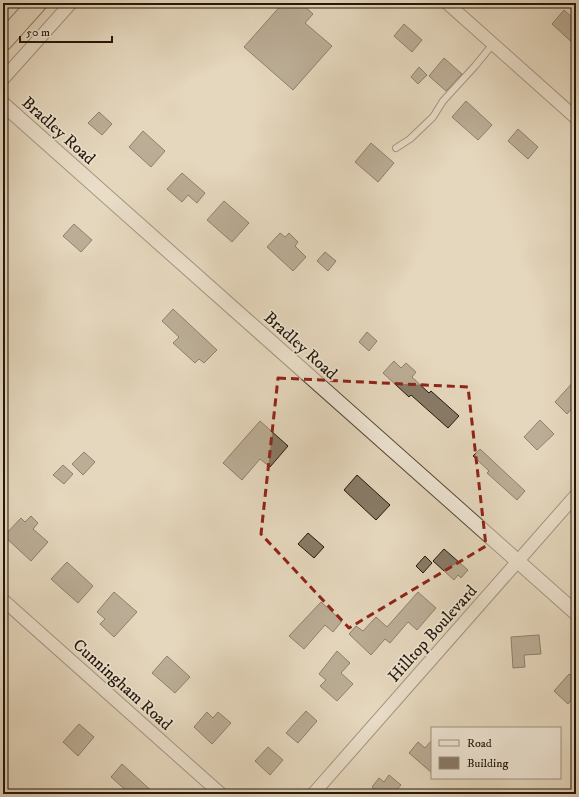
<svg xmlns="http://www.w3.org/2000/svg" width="579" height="797" font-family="'IM FELL DW Pica',serif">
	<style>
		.building { fill: #887b67; stroke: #23170a }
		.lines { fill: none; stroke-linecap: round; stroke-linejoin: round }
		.service-casing { stroke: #544737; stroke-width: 8 }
		.minor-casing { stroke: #544737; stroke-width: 14 }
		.tertiary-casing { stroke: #544737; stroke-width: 16 }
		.trunk-casing { stroke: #23170a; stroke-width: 21 }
		.service { stroke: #eee5d4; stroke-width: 6 }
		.minor { stroke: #eee5d4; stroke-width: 12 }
		.tertiary { stroke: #eee5d4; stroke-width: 14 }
		.trunk { stroke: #e5d7bd; stroke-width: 19 }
		.marked { fill: none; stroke: #8f2418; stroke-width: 3; stroke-dasharray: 8 5; stroke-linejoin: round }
		.labels { text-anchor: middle; stroke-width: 3.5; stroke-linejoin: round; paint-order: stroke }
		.street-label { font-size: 17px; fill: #23170a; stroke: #eee5d4 }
	</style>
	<rect width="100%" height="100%" fill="#e5d7bd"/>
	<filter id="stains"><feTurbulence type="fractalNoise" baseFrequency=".005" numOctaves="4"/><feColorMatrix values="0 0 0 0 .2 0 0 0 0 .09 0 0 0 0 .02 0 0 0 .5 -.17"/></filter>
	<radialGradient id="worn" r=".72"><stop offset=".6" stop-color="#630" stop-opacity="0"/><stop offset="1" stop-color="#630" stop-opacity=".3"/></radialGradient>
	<g class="building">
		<path d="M283 3H301L313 14 305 23 332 46 293 90 244 47Z"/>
		<path d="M564 10 576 21V46L552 24Z"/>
		<path d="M404 24 422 40 412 52 394 36Z"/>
		<path d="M444 58 462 74 446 91 429 76Z"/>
		<path d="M419 67 427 75 418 84 411 77Z"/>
		<path d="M466 101 492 125 478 140 452 117Z"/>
		<path d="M99 112 112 124 102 135 88 123Z"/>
		<path d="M518 129 538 147 528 159 508 141Z"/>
		<path d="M143 131 165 151 151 167 129 147Z"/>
		<path d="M371 143 394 163 378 182 355 162Z"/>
		<path d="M182 173 205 193 197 203 188 195 182 202 167 189Z"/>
		<path d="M224 201 249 223 232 242 207 220Z"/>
		<path d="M74 224 92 240 81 252 63 236Z"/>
		<path d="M280 233 285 237 289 233 298 242 295 246 306 257 293 271 267 247Z"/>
		<path d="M325 252 336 261 328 271 317 261Z"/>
		<path d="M173 309 217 350 204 363 199 359 195 363 173 343 179 337 162 321Z"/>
		<path d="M367 332 377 341 369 351 359 342Z"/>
		<path d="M394 361 401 368 406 363 416 372 412 377 429 393 431 391 459 416 448 428 411 395 409 397 383 373Z"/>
		<path d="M576 379V404L567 414 555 402Z"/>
		<path d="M540 420 554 434 537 450 524 437Z"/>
		<path d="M260 421 288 446 270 467 260 459 242 480 223 463Z"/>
		<path d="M480 449 525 491 517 500 487 473 489 471 473 456Z"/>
		<path d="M84 452 95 462 83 475 72 464Z"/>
		<path d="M63 465 73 474 64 484 53 475Z"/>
		<path d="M357 475 390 505 376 520 344 490Z"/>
		<path d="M31 516 38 523 33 529 48 542 31 561 4 536 21 518 25 522Z"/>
		<path d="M308 533 324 547 314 558 298 544Z"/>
		<path d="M444 549 468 570 461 578 458 575 454 580 433 561Z"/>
		<path d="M425 556 432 563 423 573 416 566Z"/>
		<path d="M67 562 93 586 78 603 51 579Z"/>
		<path d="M114 592 137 612 114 637 100 624 105 619 97 612Z"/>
		<path d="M418 592 436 608 417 630 408 622 390 643 385 639 371 655 349 634 356 626 363 631 376 617 387 627Z"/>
		<path d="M321 602 342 621 333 632 325 625 304 649 289 636Z"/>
		<path d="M539 635 541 654 524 655 525 667 513 668 511 637Z"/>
		<path d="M337 651 350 663 341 673 353 684 337 701 320 686 326 680 319 674Z"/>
		<path d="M167 656 190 677 175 693 152 673Z"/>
		<path d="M569 674 576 680V694L568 704 554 691Z"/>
		<path d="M306 711 317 721 298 743 286 733Z"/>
		<path d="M207 712 213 718 218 712 231 723 212 744 194 727Z"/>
		<path d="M79 724 94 737 78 756 63 742Z"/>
		<path d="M432 740V773L409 753 418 742 425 748Z"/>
		<path d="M268 747 283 760 270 775 255 761Z"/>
		<path d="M122 764 155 794H130L111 777Z"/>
		<path d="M389 775 401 785 393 794H380L372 787 379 778 384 782Z"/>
	</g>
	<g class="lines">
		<defs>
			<path id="service" d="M396 148 410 139 433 117 443 101 475 66 493 44"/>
			<g id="minor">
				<path d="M447 3 576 118"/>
				<path d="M3 79 71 3"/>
				<path d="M3 600 221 794"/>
				<path d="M313 794 576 495"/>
			</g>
			<path id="tertiary" d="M3 104 576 613"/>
			<path id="trunk" d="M3 41 37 3"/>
		</defs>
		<use href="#service" class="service-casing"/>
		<use href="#minor" class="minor-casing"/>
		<use href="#tertiary" class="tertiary-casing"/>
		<use href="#trunk" class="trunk-casing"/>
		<use href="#service" class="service"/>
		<use href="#minor" class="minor"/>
		<use href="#tertiary" class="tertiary"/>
		<use href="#trunk" class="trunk"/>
	</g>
	<path d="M0 0H579V797H0ZM278 378 468 387 486 546 349 628 261 534Z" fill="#e5d7bd" fill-opacity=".55" fill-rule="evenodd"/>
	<path class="marked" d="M278 378 468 387 486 546 349 628 261 534Z"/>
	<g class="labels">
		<g class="street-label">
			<text transform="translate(59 130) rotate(42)" y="6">Bradley Road</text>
			<text transform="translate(301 345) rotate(42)" y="6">Bradley Road</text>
			<text transform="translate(432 633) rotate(-48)" y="6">Hilltop Boulevard</text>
			<text transform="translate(123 684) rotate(42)" y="6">Cunningham Road</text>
		</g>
	</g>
	<rect width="579" height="797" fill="none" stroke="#e5d7bd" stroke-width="16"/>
	<rect x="4" y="4" width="571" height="789" fill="none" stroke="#23170a" stroke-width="2"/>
	<rect x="8" y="8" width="563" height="781" fill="none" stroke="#23170a"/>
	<rect x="431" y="727" width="130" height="52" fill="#eee5d4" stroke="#9d9383"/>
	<rect x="439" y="740" width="20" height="6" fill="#eee5d4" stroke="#9d9383"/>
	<text x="467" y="747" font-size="12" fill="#23170a">Road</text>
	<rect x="439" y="757" width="20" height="12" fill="#887b67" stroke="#9d9383"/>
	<text x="467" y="767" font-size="12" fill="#23170a">Building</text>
	<path d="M20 36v6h92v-6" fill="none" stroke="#23170a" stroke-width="2"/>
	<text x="26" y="36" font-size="12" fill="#23170a" stroke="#eee5d4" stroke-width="3" paint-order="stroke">50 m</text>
	<rect width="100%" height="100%" filter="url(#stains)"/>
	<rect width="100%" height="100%" fill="url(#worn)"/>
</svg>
